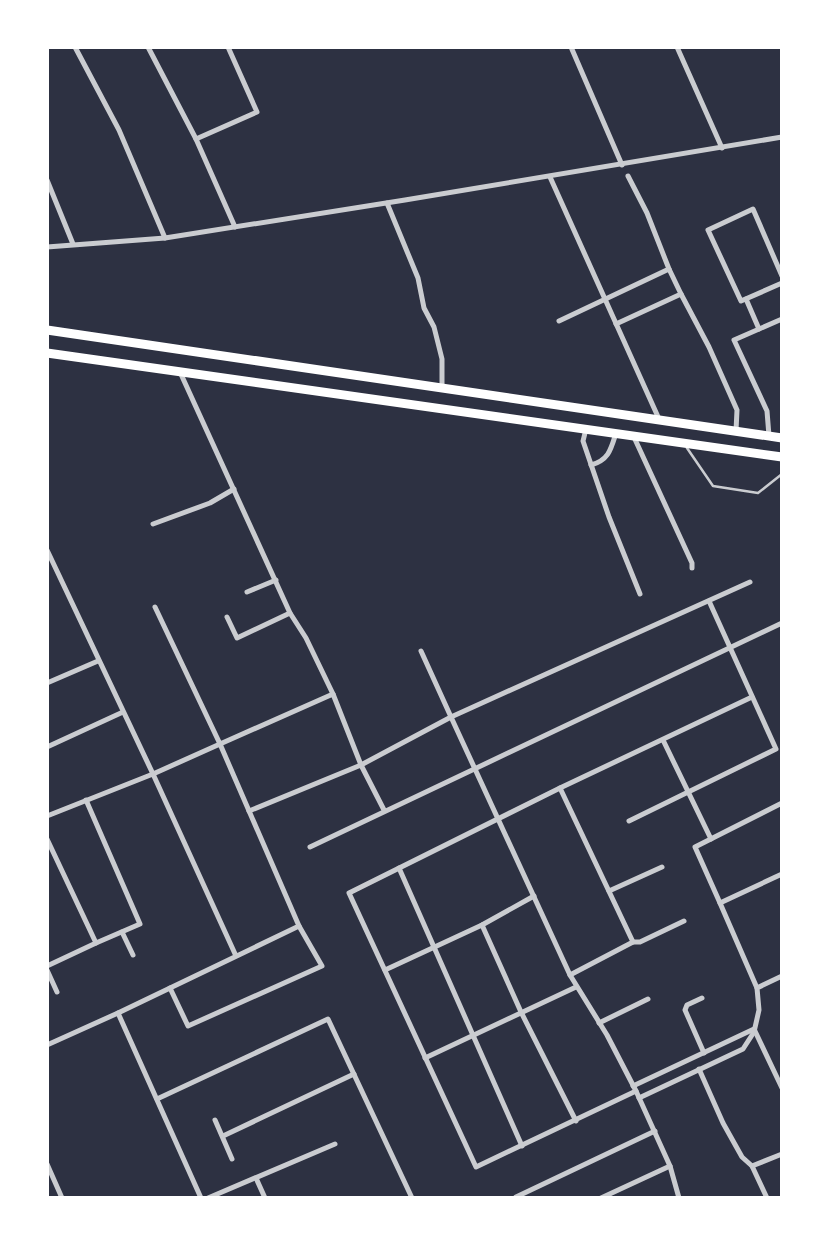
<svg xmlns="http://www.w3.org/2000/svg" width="829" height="1245" font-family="Figtree,sans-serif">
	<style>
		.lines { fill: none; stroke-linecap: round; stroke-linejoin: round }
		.service { stroke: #caccd0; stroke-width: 2.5 }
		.minor { stroke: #caccd0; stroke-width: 5 }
		.primary { stroke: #fff; stroke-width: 9 }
	</style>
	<rect width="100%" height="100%" fill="#2d3142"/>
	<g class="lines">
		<path class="service" d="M687 448 713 486 758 493 782 474"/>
		<g class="minor">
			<path d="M75 47 119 130 165 238"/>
			<path d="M148 47 196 139"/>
			<path d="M228 47 257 112 196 139 235 227"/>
			<path d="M571 47 622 165"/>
			<path d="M677 47 722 148"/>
			<path d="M550 177 659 419"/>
			<path d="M47 180 73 244"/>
			<path d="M387 203 418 278 424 308 434 327 442 359V388"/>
			<path d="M47 247 165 238 405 200 782 137"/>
			<path d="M782 276 753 209 708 230 741 301 782 283"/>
			<path d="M681 294 709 347 737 410 736 431"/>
			<path d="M746 299 759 329"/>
			<path d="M559 321 669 269 647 213 628 176"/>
			<path d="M616 324 681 294 669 269"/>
			<path d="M180 372 290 613 306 638 333 694"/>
			<path d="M586 429 583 441 609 517 640 594"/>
			<path d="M633 435 692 563V568"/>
			<path d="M769 436 767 411 734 340 782 319"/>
			<path d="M591 465C609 460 611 449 616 433"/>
			<path d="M153 524 210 503 234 489"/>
			<path d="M47 550 153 774 47 816"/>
			<path d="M247 592 276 580"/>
			<path d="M155 607 220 744 333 694 361 765 384 810"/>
			<path d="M227 617 237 638 290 613"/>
			<path d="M47 683 98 661"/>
			<path d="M663 740 711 839"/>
			<path d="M47 747 123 712"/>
			<path d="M560 788 633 942 570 975"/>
			<path d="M86 800 140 924 96 943"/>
			<path d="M249 811 361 765 451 717 421 651"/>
			<path d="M629 821 776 749 709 601"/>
			<path d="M47 839 96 943 47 966"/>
			<path d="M310 847 782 623"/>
			<path d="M399 868 522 1146"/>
			<path d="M609 891 662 867"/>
			<path d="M720 903 695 847 782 803"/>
			<path d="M482 925 521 1012 576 1121"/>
			<path d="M122 932 133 955"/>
			<path d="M633 942H640L684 921"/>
			<path d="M47 970 57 992"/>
			<path d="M385 970 482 925 534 896"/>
			<path d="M170 988 188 1026 322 966 299 926"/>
			<path d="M757 988 720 903 782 874"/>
			<path d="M702 998 687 1005 685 1010 704 1053"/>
			<path d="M599 1023 648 999"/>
			<path d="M47 1045 118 1013"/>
			<path d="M425 1058 576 987"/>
			<path d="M699 1069 723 1123 742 1157 752 1166 767 1198"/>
			<path d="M633 1086 754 1029 782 1088"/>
			<path d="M636 1091 476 1167 349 893 560 788 752 697"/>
			<path d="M639 1098 743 1049 754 1032 759 1010 757 988 782 976"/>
			<path d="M157 1099 328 1019 412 1198"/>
			<path d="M215 1120 232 1159"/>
			<path d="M223 1136 354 1074"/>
			<path d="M47 1164 62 1198"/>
			<path d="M752 1166 782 1154"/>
			<path d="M256 1178 265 1198"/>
			<path d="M516 1197 655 1131"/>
			<path d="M201 1198 118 1013 299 926 220 744 153 774 236 956"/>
			<path d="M208 1198 335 1144"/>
			<path d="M601 1198 670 1166"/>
			<path d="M679 1198 670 1166 636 1091 607 1035 570 975 451 717 750 582"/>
		</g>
		<g class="primary">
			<path d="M47 330 782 438"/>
			<path d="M47 353 782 457"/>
		</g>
	</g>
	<rect width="829" height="1245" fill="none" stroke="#ffffff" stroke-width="98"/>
</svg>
